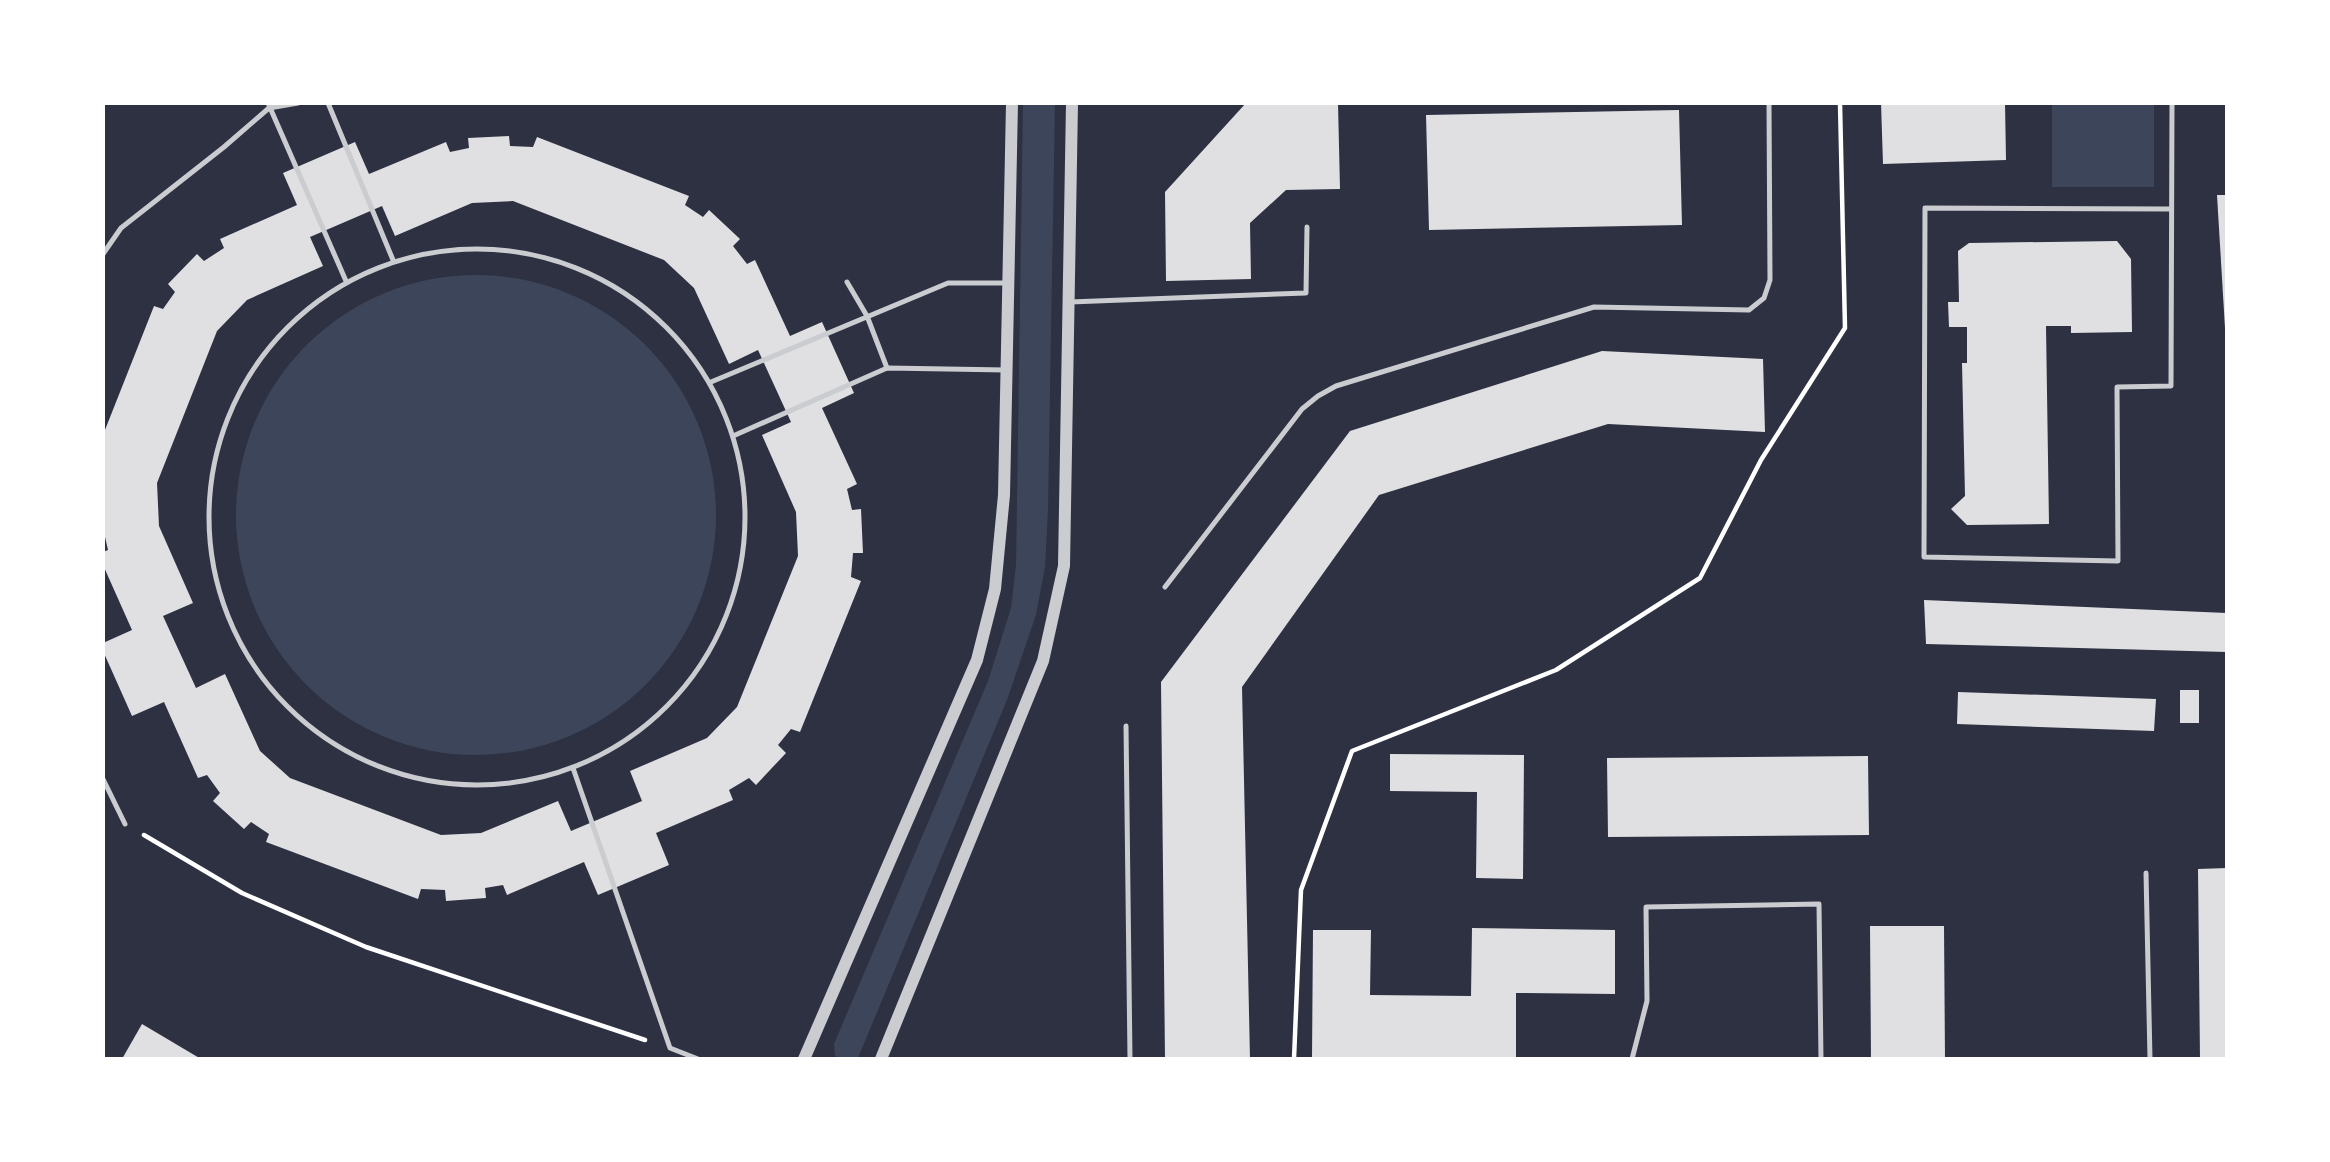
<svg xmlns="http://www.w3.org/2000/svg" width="2330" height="1162" font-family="'Noto Sans',sans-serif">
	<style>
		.green { fill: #3c4559 }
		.building { fill: #e0e0e3; fill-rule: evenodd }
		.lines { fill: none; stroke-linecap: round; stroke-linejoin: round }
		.path { stroke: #fff; stroke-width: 4.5 }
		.service { stroke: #caccd0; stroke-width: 5 }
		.tertiary { stroke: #caccd0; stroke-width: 12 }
	</style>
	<rect width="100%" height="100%" fill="#2d3142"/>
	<g class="green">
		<path d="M1023 103H1055L1048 510 1045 567 1036 615 1007 700 858 1058 842 1059 835 1056 834 1044 988 681 1011 608 1016 565Z"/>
		<rect x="2052" y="103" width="102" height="84"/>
		<circle cx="476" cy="515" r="240"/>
	</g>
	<g class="building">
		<path d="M1246 103H1338L1340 189 1286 190 1250 223 1251 279 1166 281 1165 192Z"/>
		<path d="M1881 103H2005L2006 160 1883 164Z"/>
		<path d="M1679 110 1682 225 1429 230 1426 115Z"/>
		<path d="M509 136 510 146 533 147 537 137 689 196 685 205 703 217 709 210 740 239 733 246 747 264 755 260 790 336 822 322 854 393 822 408 857 484 847 489 852 510 861 509 863 553H853L851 577 861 581 800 732 791 729 778 745 786 753 756 785 749 778 729 790 733 800 656 833 669 865 598 895 584 862 507 895 503 885 485 888 486 898 446 901 445 890 421 889 418 899 266 842 269 834 251 822 244 829 213 801 220 793 207 775 198 778 164 702 132 716 103 651V643L132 630 103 565V552L108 550 103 528V435L154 306 163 309 175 292 168 284 197 254 204 261 224 248 220 239 297 205 283 173 355 142 369 174 446 142 450 152 469 148 468 138ZM513 201 664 260 694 288 729 364 758 350 791 422 762 435 796 512 798 556 737 707 707 738 630 771 642 801 571 831 558 801 481 833 441 835 290 778 260 751 225 674 196 688 163 616 193 603 159 526 157 483 217 331 247 300 323 266 310 237 382 206 395 236 472 203Z"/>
		<path d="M2217 195H2227V328H2225Z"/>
		<path d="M2117 241 2131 259 2132 332 2071 333V326H2046L2049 524 1967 525 1951 509 1965 496 1962 363H1967V327H1949L1948 302H1959L1958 251 1969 243Z"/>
		<path d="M1602 351 1763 359 1765 432 1608 424 1379 495 1242 687 1250 1059H1165L1161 682 1350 431Z"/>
		<path d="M1924 600 2227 613V652L1926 644Z"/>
		<rect x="2180" y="690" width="19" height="33"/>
		<path d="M1958 692 2156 699 2154 731 1957 724Z"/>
		<path d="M1390 754 1524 755 1523 879 1476 878 1477 792 1390 791Z"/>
		<path d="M1868 756 1869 835 1608 837 1607 758Z"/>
		<path d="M2227 868V1059H2200L2198 869Z"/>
		<path d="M1870 926H1944L1945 1059H1871Z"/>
		<path d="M1472 928 1615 930V994L1516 993V1059H1312L1313 930H1371L1370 995 1471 996Z"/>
		<path d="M142 1024 201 1059H122Z"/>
	</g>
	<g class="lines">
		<g class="path">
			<path d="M144 835 242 893 366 947 645 1040"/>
			<path d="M1294 1059 1301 890 1352 751 1556 670 1700 578 1761 460 1845 328 1840 103"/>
		</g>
		<g class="service">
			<path d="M268 103 346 281"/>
			<path d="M328 103 393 260"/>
			<path d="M2171 209 1925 208 1924 557 2118 561 2117 387 2171 386 2172 103"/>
			<circle cx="477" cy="517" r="268"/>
			<path d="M103 254 121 228 224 147 269 108 298 103"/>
			<path d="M847 282 867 316 887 368"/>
			<path d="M1070 302 1306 293 1307 227"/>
			<path d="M711 382 948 283H1007"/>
			<path d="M733 436 887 368 1006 370"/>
			<path d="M1165 587 1302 409 1318 396 1336 386 1594 307 1749 310 1764 298 1770 280 1769 103"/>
			<path d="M1126 726 1130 1059"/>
			<path d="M573 768 670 1048 698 1059"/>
			<path d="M103 779 125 824"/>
			<path d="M2146 873 2150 1059"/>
			<path d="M1632 1059 1647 1001 1646 907 1819 904 1821 1059"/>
		</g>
		<g class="tertiary">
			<path d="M804 1059 977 660 995 589 1004 495 1012 103"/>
			<path d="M881 1059 1043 661 1064 566 1072 103"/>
		</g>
	</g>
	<rect width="2330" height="1162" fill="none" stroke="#ffffff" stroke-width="210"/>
</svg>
